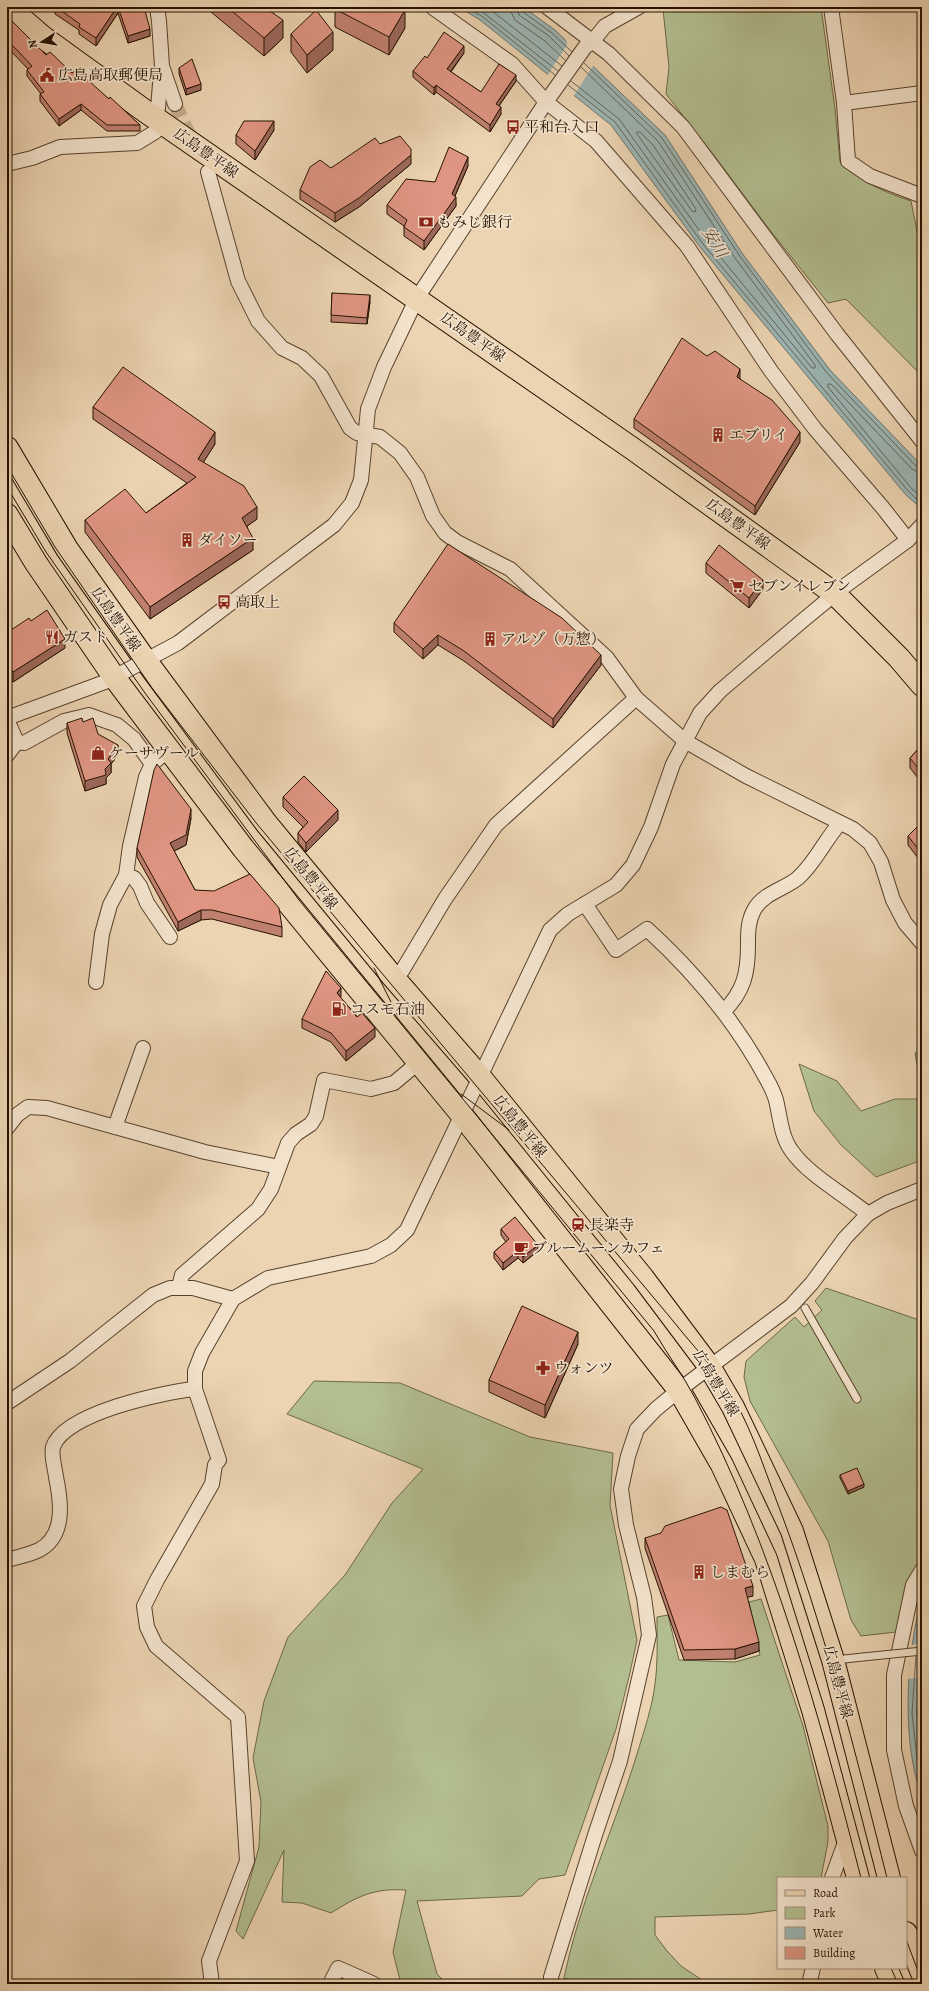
<svg xmlns="http://www.w3.org/2000/svg" width="929" height="1991" font-family="Alegreya,'Noto Serif JP',serif">
	<style>
		.green { fill: #b3be90; stroke: #6c6848 }
		.water { fill: #9cb6b5; stroke: #6d746d }
		.pier { fill: #ecd4b2 }
		.lines { fill: none; stroke-linecap: round; stroke-linejoin: round }
		.shore { stroke: #61645a; stroke-width: 1 }
		.street-tunnel { stroke: #c4ad8e; stroke-width: 14; stroke-dasharray: 14 7; stroke-linecap: butt }
		.lane-casing { stroke: #58422c; stroke-width: 9 }
		.street-casing { stroke: #58422c; stroke-width: 16 }
		.primary-casing { stroke: #261200; stroke-width: 24 }
		.lane { stroke: #f3e3cd; stroke-width: 7 }
		.street { stroke: #f3e3cd; stroke-width: 14 }
		.primary { stroke: #ecd4b2; stroke-width: 22 }
		.tram { stroke: #261200; stroke-width: 1 }
		.lane-bridge-casing { stroke: #58422c; stroke-width: 9; stroke-linecap: butt }
		.lane-bridge { stroke: #f3e3cd; stroke-width: 7 }
		.wall { fill: #c08070; stroke: #261200 }
		.shaded-wall { fill: #9c685b; stroke: #261200 }
		.building { fill: #df9582; stroke: #261200 }
		.labels { text-anchor: middle; stroke-width: 3.5; stroke-linejoin: round; paint-order: stroke }
		.poi-label { font-size: 15px; fill: #261200; stroke: #f3e3cd; text-anchor: start }
		.street-label { font-size: 15px; fill: #261200; stroke: #f3e3cd }
		.water-label { font-size: 16px; font-style: italic; fill: #4f4b3f; stroke: #f3e3cd }
	</style>
	<rect width="100%" height="100%" fill="#ecd4b2"/>
	<filter id="stains"><feTurbulence type="fractalNoise" baseFrequency=".005" numOctaves="4"/><feColorMatrix values="0 0 0 0 .2 0 0 0 0 .09 0 0 0 0 .02 0 0 0 .5 -.17"/></filter>
	<radialGradient id="worn" r=".72"><stop offset=".6" stop-color="#630" stop-opacity="0"/><stop offset="1" stop-color="#630" stop-opacity=".3"/></radialGradient>
	<g class="green">
		<path d="M670 7H821L835 109 840 162C861 182 884 192 911 201L922 256V376L846 299 828 303 769 229 713 154 666 94 669 67 663 9Z"/>
		<path d="M922 1049V1160L876 1177 841 1145 814 1111 799 1064 837 1081 861 1111 895 1099H917L921 1086 915 1053Z"/>
		<path d="M826 1288 922 1321V1561L911 1579 896 1632 861 1636 851 1620 828 1541 750 1401 744 1377 746 1361 795 1317 804 1327 822 1310 815 1301Z"/>
		<path d="M314 1381 400 1383 530 1437 613 1453 610 1505 637 1640 629 1677 616 1729 565 1875 539 1879 522 1896 417 1901 437 1974 447 1984H401L393 1952 406 1890C374 1888 358 1896 331 1913L302 1903 282 1902 284 1850 243 1939 236 1931 259 1847 261 1802 253 1758 264 1701 288 1637 345 1575 392 1503 423 1469 287 1414Z"/>
		<path d="M761 1599 803 1726 828 1826V1842L821 1878H778V1910L749 1914 655 1917V1935L667 1951 681 1966 702 1980 704 1984H585L564 1978C580 1901 614 1829 637 1754 644 1731 652 1708 655 1684 658 1662 657 1639 657 1617L668 1615 679 1660 735 1662 760 1655 749 1602Z"/>
	</g>
	<g class="water">
		<path d="M459 7H523L555 30 665 135 742 253 830 370 922 466V509L906 495 700 247 611 125 480 20Z"/>
		<path d="M922 1596V1798C901 1740 906 1656 922 1596Z"/>
	</g>
	<g class="pier">
		<path d="M566 37 595 65 593 66 573 97 547 76 567 45Z"/>
		<path d="M922 1644V1677L908 1679 911 1645Z"/>
	</g>
	<g class="lines">
		<g class="shore">
			<path d="M466 7 483 17 555 75"/>
			<path d="M476 7 558 71"/>
			<path d="M487 7 562 66"/>
			<path d="M510 7 512 14 515 20 545 41 566 61"/>
			<path d="M517 7 519 15 549 36 569 56"/>
			<path d="M522 7 523 12 552 33 572 52"/>
			<path d="M584 63 662 138 739 255 827 373 916 466 922 469"/>
			<path d="M571 81 619 119 707 241 812 368H815V365L735 258 658 141 581 67"/>
			<path d="M568 85 615 122 703 244 909 492 922 504"/>
			<path d="M637 132H640L653 145 696 209 695 212 692 211 637 134Z"/>
			<path d="M922 474 912 469 831 384H828V387L912 489 922 497"/>
			<path d="M916 1656 912 1713 919 1777 922 1787"/>
			<path d="M921 1656 917 1713 922 1761"/>
		</g>
		<path class="street-tunnel" d="M175 104 192 141"/>
		<defs>
			<g id="lane">
				<path d="M805 1308 857 1399"/>
				<path d="M835 1660 863 1657"/>
			</g>
			<g id="street">
				<path d="M157 7 159 21 162 66 175 104"/>
				<path d="M432 7 512 64 546 102 596 141 687 246 771 371 815 429 883 508 908 540"/>
				<path d="M547 7 609 54 683 127 837 334 922 441"/>
				<path d="M831 7 844 103 848 161 870 176 922 196"/>
				<path d="M844 103 922 93"/>
				<path d="M145 111 158 108 161 72"/>
				<path d="M7 164 32 158 60 147 137 143 155 132 163 123"/>
				<path d="M208 172 238 281 258 321 282 348 302 358 321 376 350 428 357 433 380 437 400 453 417 477 433 516 445 533 457 542 510 569 607 658 636 698 685 741 746 776 853 829 870 843 881 862 893 900 905 923 922 943"/>
				<path d="M7 718 105 682 178 643 334 525 352 503 361 480 368 409 384 367 417 298 546 102 585 47 592 42 605 26 639 7"/>
				<path d="M7 720 17 742 24 743 64 721 89 715 117 725 134 739 152 764"/>
				<path d="M7 755 17 742"/>
				<path d="M126 875 134 878 140 886 147 903 170 937"/>
				<path d="M585 904 616 950 647 929C694 972 736 1022 766 1078 770 1085 774 1093 776 1100 780 1116 781 1136 791 1150 808 1175 844 1194 868 1214"/>
				<path d="M393 977 402 971 445 899 496 825 636 698"/>
				<path d="M96 982 102 934 110 905 126 875 130 846 146 777 152 764 168 750"/>
				<path d="M724 1011C744 991 748 973 748 945 748 932 748 921 754 910 763 893 785 889 798 878 816 862 824 841 840 823"/>
				<path d="M115 1127 143 1048"/>
				<path d="M7 1128 17 1115 28 1107 47 1108 205 1152 279 1167"/>
				<path d="M179 1287 182 1275 258 1209 271 1189 288 1143 296 1134 311 1124 316 1116 324 1080 371 1089 394 1083 419 1062"/>
				<path d="M7 1403 70 1361 153 1295 170 1288H193L233 1299"/>
				<path d="M7 1560C17 1557 29 1555 39 1550 66 1536 61 1501 56 1477 55 1468 51 1456 53 1447 64 1413 164 1392 195 1389"/>
				<path d="M922 1570 913 1585 894 1675V1750L906 1806 922 1851"/>
				<path d="M832 1878 847 1837"/>
				<path d="M212 1984 209 1961 247 1861 238 1717 156 1646 147 1627 144 1606 157 1580 212 1484 215 1465 219 1460 195 1389V1371L202 1353 233 1299 268 1278 371 1256 391 1245 407 1230 550 930 568 914 616 885 633 865 651 827 673 764 700 713 720 691 801 622 842 588 908 540 922 525"/>
				<path d="M330 1984 338 1968 374 1984"/>
				<path d="M551 1984V1977L595 1835 620 1761 649 1635 644 1597 626 1525 621 1489 628 1456 637 1429 656 1409 679 1390 791 1306 812 1283 845 1238 868 1214 887 1203 922 1189"/>
				<path d="M809 1984 813 1968"/>
			</g>
			<g id="primary">
				<path d="M8 7 44 38 145 111 633 449 835 594 899 658 922 685"/>
				<path d="M7 448 67 549 146 661 266 823 393 977 480 1077 643 1278 709 1366 733 1407 792 1531 833 1660 889 1878"/>
				<path d="M7 515 36 563 114 677 243 848 462 1115 679 1390 722 1465 766 1559 813 1710 858 1878"/>
				<path d="M906 1933 922 1973"/>
				<path d="M886 1968 893 1984"/>
			</g>
		</defs>
		<use href="#lane" class="lane-casing"/>
		<use href="#street" class="street-casing"/>
		<use href="#primary" class="primary-casing"/>
		<use href="#lane" class="lane"/>
		<use href="#street" class="street"/>
		<use href="#primary" class="primary"/>
		<g class="tram">
			<path d="M7 466 55 547 152 688 257 824 669 1316C687 1339 708 1361 725 1385 749 1420 762 1463 777 1502 824 1625 855 1751 887 1878"/>
			<path d="M7 487 46 552 145 693 299 900 654 1331C667 1354 683 1375 695 1398 774 1549 819 1714 861 1878"/>
			<path d="M374 968 398 1016"/>
			<path d="M461 1094 509 1130"/>
			<path d="M906 1939 922 1982"/>
			<path d="M891 1968 898 1984"/>
		</g>
		<defs>
			<path id="lane-bridge" d="M863 1657 922 1651"/>
		</defs>
		<use href="#lane-bridge" class="lane-bridge-casing"/>
		<use href="#lane-bridge" class="lane-bridge"/>
	</g>
	<g class="wall">
		<path d="M55 7H144L150 36 128 43 118 13 96 46 79 34V30L55 14Z"/>
		<path d="M205 7H264L283 38 264 56Z"/>
		<path d="M335 9 405 28 389 55 335 27Z"/>
		<path d="M7 16 46 55 72 73 109 99 140 125V131H107L81 110 59 126 40 101V94H41L27 76V70L28 69 7 47Z"/>
		<path d="M291 34 333 50 307 73 291 52Z"/>
		<path d="M464 53 451 72 481 92 516 81 499 106 501 114 490 132 436 92 434 95 413 77V71L427 58Z"/>
		<path d="M179 68 201 90 186 95 179 74Z"/>
		<path d="M274 130 255 160 236 144V135Z"/>
		<path d="M380 144 411 164 359 207 335 222 300 199V190L331 168Z"/>
		<path d="M468 166 455 196 456 206 424 250 404 236V226L387 214V205L435 182Z"/>
		<path d="M332 293 370 302 367 324 331 322Z"/>
		<path d="M707 356 740 379 800 442 755 515 634 428V419Z"/>
		<path d="M93 407 215 444 203 462 257 519 247 526 253 550 150 619 85 532V520L146 513 187 483 93 419Z"/>
		<path d="M706 563 763 589 749 608 706 573Z"/>
		<path d="M31 621 65 648 13 682 7 672V636L11 634V630Z"/>
		<path d="M394 623 601 665 553 728 464 661 438 645 423 659 394 632Z"/>
		<path d="M83 722 98 734 118 755 111 764V773L106 778V784L85 791 67 733V723Z"/>
		<path d="M922 745V783L910 768V758Z"/>
		<path d="M283 797 338 820 306 852 298 842V833L303 827 283 807Z"/>
		<path d="M191 818 186 845 174 851 195 890 282 927V937L212 919 201 920 178 931 137 857V848Z"/>
		<path d="M922 822V863L908 845V836Z"/>
		<path d="M341 998 375 1037 346 1061 331 1042 302 1028V1019Z"/>
		<path d="M501 1229 538 1251 523 1263 518 1258 503 1270 494 1258V1252L506 1242 501 1235Z"/>
		<path d="M578 1344 545 1418 489 1392V1380Z"/>
		<path d="M840 1475 864 1487 848 1494 840 1478Z"/>
		<path d="M645 1538 753 1596 747 1597 759 1651 735 1659 684 1660 645 1548Z"/>
	</g>
	<g class="shaded-wall">
		<path d="M117 7H118V13L96 46V38Z"/>
		<path d="M405 10V28L389 55V37Z"/>
		<path d="M283 20V38L264 56V38Z"/>
		<path d="M150 29V36L128 43V36Z"/>
		<path d="M333 32V50L307 73V55Z"/>
		<path d="M464 46V53L447 76V69Z"/>
		<path d="M516 75V81L496 110V104Z"/>
		<path d="M201 84V90L186 95V89Z"/>
		<path d="M436 85V92L434 95V88Z"/>
		<path d="M81 104V110L59 126V119Z"/>
		<path d="M501 107V114L490 132V125Z"/>
		<path d="M274 121V130L255 160V151Z"/>
		<path d="M411 155V164L359 207 335 222V213Z"/>
		<path d="M468 157V166L453 200 456 197V206L424 250V241L452 194Z"/>
		<path d="M370 295V302L367 324V318Z"/>
		<path d="M740 369V379L737 387V377Z"/>
		<path d="M215 432V444L198 471V459Z"/>
		<path d="M800 432V442L755 515V506Z"/>
		<path d="M257 507V519L242 530V518Z"/>
		<path d="M253 538V550L150 619V607Z"/>
		<path d="M763 580V589L749 608V598Z"/>
		<path d="M438 635V645L423 659V649Z"/>
		<path d="M65 639V648L13 682V672Z"/>
		<path d="M601 655V665L553 728V719Z"/>
		<path d="M118 745V755L111 764V773L106 778V784L85 791V781L105 769 108 759Z"/>
		<path d="M191 809V818L186 845 170 853V843Z"/>
		<path d="M338 810V820L306 852V843Z"/>
		<path d="M201 910V920L178 931V922Z"/>
		<path d="M341 988V997L337 993Z"/>
		<path d="M375 1028V1037L346 1061V1051Z"/>
		<path d="M538 1245V1251L523 1263V1257Z"/>
		<path d="M518 1251V1258L503 1270V1263Z"/>
		<path d="M578 1332V1344L545 1418V1405Z"/>
		<path d="M864 1484V1487L848 1494V1491Z"/>
		<path d="M753 1586V1596L745 1598V1588Z"/>
		<path d="M759 1642V1651L735 1659V1649Z"/>
	</g>
	<g class="building">
		<path d="M56 7H117L96 38 79 27 80 24Z"/>
		<path d="M118 7H144L150 29 128 36Z"/>
		<path d="M227 7H264L283 20 264 38Z"/>
		<path d="M336 7H398L405 10 389 37 335 9Z"/>
		<path d="M316 10 333 32 307 55 291 34Z"/>
		<path d="M7 16 46 55 50 52 72 73 76 70 79 72 109 99 110 97 140 125H107L81 104 59 119 40 94 44 92 27 70 32 66 16 49 7 41Z"/>
		<path d="M444 32 464 46 447 69 481 92 499 64 516 75 496 104 501 107 490 125 436 85 434 88 413 71 425 56 427 58Z"/>
		<path d="M192 59 201 84 186 89 179 68Z"/>
		<path d="M244 121H274L255 151 236 135Z"/>
		<path d="M400 136 411 149V155L359 198 335 213 300 190 310 167 320 160 331 168 375 138 380 144Z"/>
		<path d="M449 147 468 157 452 194 456 197 424 241 404 227 407 220 387 205 406 179 435 182Z"/>
		<path d="M332 293 370 295 367 318 331 315Z"/>
		<path d="M682 338 707 356 715 351 740 369 737 377 772 400 800 432 755 506 634 419Z"/>
		<path d="M123 367 215 432 198 459 244 486 257 507 242 518 253 538 150 607 85 520 125 489 146 513 196 477 93 407Z"/>
		<path d="M448 544 562 618 601 655 553 719 464 651 438 635 423 649 394 623Z"/>
		<path d="M719 545 763 580 749 598 706 563Z"/>
		<path d="M47 610 65 639 13 672 7 663V636L12 633 11 630 29 618 31 621Z"/>
		<path d="M82 718 83 722 93 718 98 734 118 745 108 759 111 763 105 769 106 775 85 781 67 723Z"/>
		<path d="M922 745V773L910 758Z"/>
		<path d="M157 764 191 809 186 835 170 843 195 890 214 891 250 874 279 908 282 927 212 910H201L178 922 137 848 154 770Z"/>
		<path d="M304 776 338 810 306 843 298 833 308 822 283 797Z"/>
		<path d="M922 822V854L908 836Z"/>
		<path d="M326 971 341 988 337 993 357 1017 362 1013 375 1028 346 1051 331 1033 302 1019Z"/>
		<path d="M515 1217 538 1245 523 1257 518 1251 503 1263 494 1252 509 1239 501 1229Z"/>
		<path d="M522 1306 578 1332 545 1405 489 1380Z"/>
		<path d="M857 1468 864 1484 848 1491 840 1475Z"/>
		<path d="M721 1507 727 1510 753 1586 745 1588 759 1642 735 1649 684 1650 645 1538 661 1533 665 1526Z"/>
	</g>
	<defs>
		<symbol id="civic-bare" viewBox="-9 -9 18 18"><path d="M-.6-6.5H3V-4.5H.6V-3L4-1V1h2V6H-6V1h2V-1L-.6-3ZM-1.2 2.5V6h2.4V2.5Z" fill="#8f2418" stroke="#f3e3cd" stroke-width="2.5" paint-order="stroke"/></symbol>
		<symbol id="bus-bare" viewBox="-9 -9 18 18"><path d="M-5-6H5V4H4V6H2V4H-2V6H-4V4H-5ZM-3.5-4V0h7V-4ZM-3.5 1.2v1.5H-2V1.2ZM2 1.2v1.5H3.5V1.2Z" fill="#8f2418" stroke="#f3e3cd" stroke-width="2.5" paint-order="stroke"/></symbol>
		<symbol id="bank-bare" viewBox="-9 -9 18 18"><path d="M-6-4H6V4H-6ZM0-2.3a2.3 2.3 0 1 0 0 4.6a2.3 2.3 0 1 0 0-4.6Z" fill="#8f2418" stroke="#f3e3cd" stroke-width="2.5" paint-order="stroke"/></symbol>
		<symbol id="building-bare" viewBox="-9 -9 18 18"><path d="M-4-6H4V6H1V3H-1V6H-4ZM-2.5-4.3h1.7v1.8h-1.7ZM.8-4.3h1.7v1.8H.8ZM-2.5-1h1.7V.8h-1.7ZM.8-1h1.7V.8H.8Z" fill="#8f2418" stroke="#f3e3cd" stroke-width="2.5" paint-order="stroke"/></symbol>
		<symbol id="supermarket-bare" viewBox="-9 -9 18 18"><path d="M-6-5.5h2.5l.6 2H6L4.5 2H-2.5L-4.4-4H-6ZM-1.5 3.2a1.3 1.3 0 1 0 .1 0ZM3 3.2a1.3 1.3 0 1 0 .1 0Z" fill="#8f2418" stroke="#f3e3cd" stroke-width="2.5" paint-order="stroke"/></symbol>
		<symbol id="restaurant-bare" viewBox="-9 -9 18 18"><path d="M-5-6h1v4h1v-4h1v4h1v-4h1v5L-1.5 .5V6h-2V.5L-5-1ZM5-6V6H3V1.5H1.5Q1.5-4 5-6Z" fill="#8f2418" stroke="#f3e3cd" stroke-width="2.5" paint-order="stroke"/></symbol>
		<symbol id="shop-bare" viewBox="-9 -9 18 18"><path d="M-5-2.5h2.3a2.7 3.5 0 0 1 5.4 0H5L5.5 6h-11ZM-1.5-2.5h3a1.5 2.3 0 0 0-3 0Z" fill="#8f2418" stroke="#f3e3cd" stroke-width="2.5" paint-order="stroke"/></symbol>
		<symbol id="fuel-bare" viewBox="-9 -9 18 18"><path d="M-5.5-6h7V0h2V4h1.3V-2.5L3-4.5l.8-.8L6-3V5H2.5V1h-1V6h-7ZM-4.2-4.7v3.2H.2V-4.7Z" fill="#8f2418" stroke="#f3e3cd" stroke-width="2.5" paint-order="stroke"/></symbol>
		<symbol id="station-bare" viewBox="-9 -9 18 18"><path d="M-3-6H3Q5-6 5-4V2Q5 4 3 4L4.5 6H3L1.5 4h-3L-3 6H-4.5L-3 4Q-5 4-5 2V-4Q-5-6-3-6ZM-3.5-4v3h7v-3ZM-3.5 1v1.5H-2V1ZM2 1v1.5H3.5V1Z" fill="#8f2418" stroke="#f3e3cd" stroke-width="2.5" paint-order="stroke"/></symbol>
		<symbol id="cafe-bare" viewBox="-9 -9 18 18"><path d="M-5.5-4.5H6V0H3Q3 3.5 0 3.5H-2.5Q-5.5 3.5-5.5 0ZM3-3.2v2h1.7v-2ZM-6 4.5H4V6H-6Z" fill="#8f2418" stroke="#f3e3cd" stroke-width="2.5" paint-order="stroke"/></symbol>
		<symbol id="pharmacy-bare" viewBox="-9 -9 18 18"><path d="M-2-6h4v4h4v4h-4v4h-4v-4h-4v-4h4Z" fill="#8f2418" stroke="#f3e3cd" stroke-width="2.5" paint-order="stroke"/></symbol>
	</defs>
	<g fill-rule="evenodd">
		<use href="#civic-bare" x="37" y="65" width="20" height="20"/>
		<use href="#bus-bare" x="503" y="117" width="20" height="20"/>
		<use href="#bank-bare" x="416" y="212" width="20" height="20"/>
		<use href="#building-bare" x="708" y="425" width="20" height="20"/>
		<use href="#building-bare" x="177" y="530" width="20" height="20"/>
		<use href="#supermarket-bare" x="727" y="576" width="20" height="20"/>
		<use href="#bus-bare" x="214" y="592" width="20" height="20"/>
		<use href="#restaurant-bare" x="42" y="627" width="20" height="20"/>
		<use href="#building-bare" x="480" y="629" width="20" height="20"/>
		<use href="#shop-bare" x="88" y="743" width="20" height="20"/>
		<use href="#fuel-bare" x="329" y="999" width="20" height="20"/>
		<use href="#station-bare" x="568" y="1215" width="20" height="20"/>
		<use href="#cafe-bare" x="511" y="1238" width="20" height="20"/>
		<use href="#pharmacy-bare" x="533" y="1358" width="20" height="20"/>
		<use href="#building-bare" x="689" y="1562" width="20" height="20"/>
	</g>
	<g class="labels">
		<g class="poi-label">
			<text x="58" y="80">広島高取郵便局</text>
			<text x="524" y="132">平和台入口</text>
			<text x="437" y="227">もみじ銀行</text>
			<text x="729" y="440">エブリイ</text>
			<text x="198" y="545">ダイソー</text>
			<text x="748" y="591">セブンイレブン</text>
			<text x="235" y="607">高取上</text>
			<text x="63" y="642">ガスト</text>
			<text x="501" y="644">アルゾ（万惣）</text>
			<text x="109" y="758">ケーサヴール</text>
			<text x="350" y="1014">コスモ石油</text>
			<text x="589" y="1230">長楽寺</text>
			<text x="532" y="1253">ブルームーンカフェ</text>
			<text x="554" y="1373">ウォンツ</text>
			<text x="710" y="1577">しまむら</text>
		</g>
		<g class="street-label">
			<text transform="translate(206 153) rotate(35)" y="5">広島豊平線</text>
			<text transform="translate(473 337) rotate(35)" y="5">広島豊平線</text>
			<text transform="translate(738 524) rotate(36)" y="5">広島豊平線</text>
			<text transform="translate(116 619) rotate(55)" y="5">広島豊平線</text>
			<text transform="translate(311 878) rotate(51)" y="5">広島豊平線</text>
			<text transform="translate(520 1126) rotate(51)" y="5">広島豊平線</text>
			<text transform="translate(716 1383) rotate(59)" y="5">広島豊平線</text>
			<text transform="translate(838 1682) rotate(75)" y="5">広島豊平線</text>
		</g>
		<g class="water-label">
			<text transform="translate(715 242) rotate(58)" y="6">安川</text>
		</g>
	</g>
	<rect width="929" height="1991" fill="none" stroke="#ecd4b2" stroke-width="24"/>
	<rect x="8" y="8" width="913" height="1975" fill="none" stroke="#261200" stroke-width="2"/>
	<rect x="12" y="12" width="905" height="1967" fill="none" stroke="#261200"/>
	<rect x="777" y="1877" width="130" height="92" fill="#f3e3cd" stroke="#a18f7b"/>
	<rect x="785" y="1890" width="20" height="6" fill="#ecd4b2" stroke="#a18f7b"/>
	<text x="813" y="1897" font-size="12" fill="#261200">Road</text>
	<rect x="785" y="1907" width="20" height="12" fill="#b3be90" stroke="#a18f7b"/>
	<text x="813" y="1917" font-size="12" fill="#261200">Park</text>
	<rect x="785" y="1927" width="20" height="12" fill="#9cb6b5" stroke="#a18f7b"/>
	<text x="813" y="1937" font-size="12" fill="#261200">Water</text>
	<rect x="785" y="1947" width="20" height="12" fill="#df9582" stroke="#a18f7b"/>
	<text x="813" y="1957" font-size="12" fill="#261200">Building</text>
	<g transform="translate(42 42) rotate(258)" stroke="#f3e3cd" stroke-width="3" paint-order="stroke">
	<path d="M0-3L7 15L0 10L-7 15Z" fill="#261200"/>
	<text y="-6" font-size="11" font-weight="bold" text-anchor="middle" fill="#261200">N</text>
	</g>
	<rect width="100%" height="100%" filter="url(#stains)"/>
	<rect width="100%" height="100%" fill="url(#worn)"/>
</svg>
